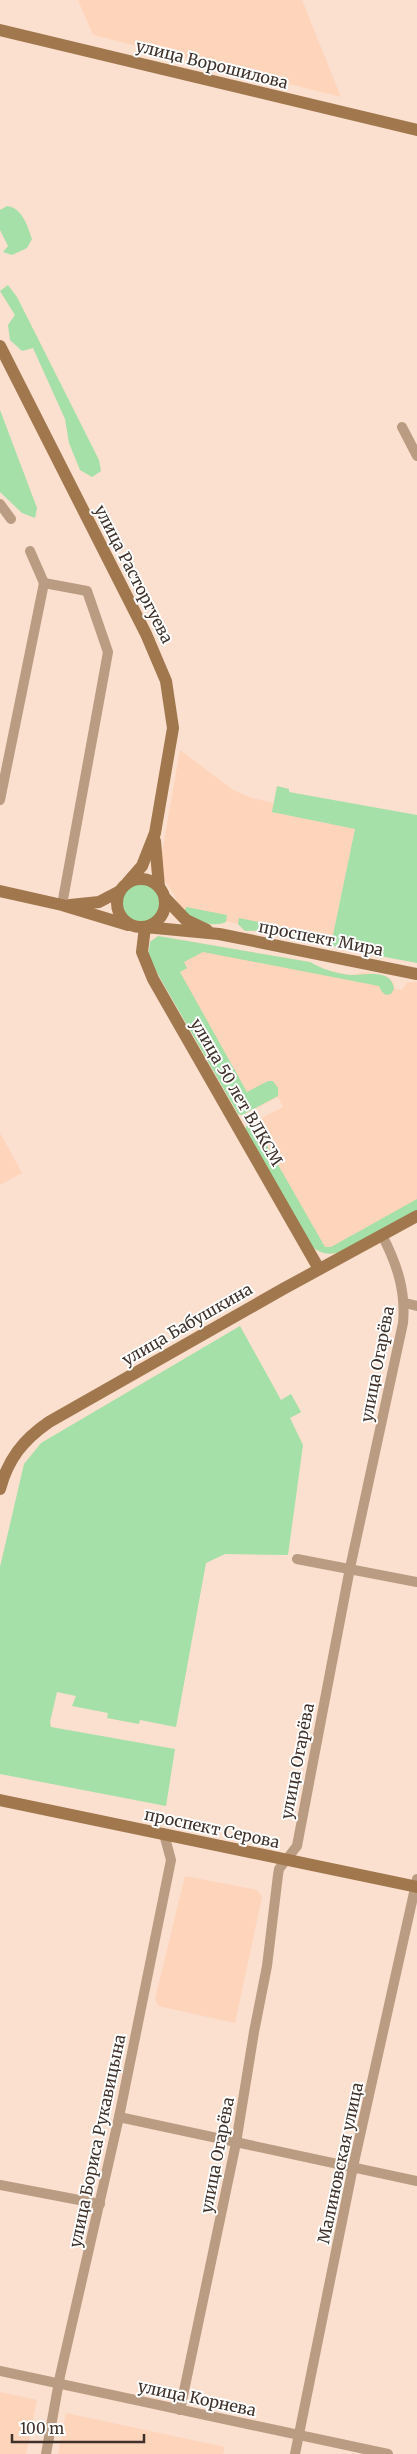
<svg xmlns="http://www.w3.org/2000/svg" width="417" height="2454" font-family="Merriweather,serif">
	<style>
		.built { fill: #fed4bb }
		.green { fill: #a4e0a7 }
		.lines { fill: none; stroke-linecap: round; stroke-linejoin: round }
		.street { stroke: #b99c81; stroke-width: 10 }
		.secondary { stroke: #a1784e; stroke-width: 12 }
		.labels { text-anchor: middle; stroke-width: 4; stroke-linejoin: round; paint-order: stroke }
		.street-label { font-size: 16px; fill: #3f3129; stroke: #fff }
	</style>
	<rect width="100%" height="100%" fill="#fbdfcf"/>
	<g class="built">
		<path d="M78 0H302L341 97 93 35Z"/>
		<path d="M180 750 233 790 252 798 274 803 273 812 355 829 333 935H331L330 941 324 939 315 944 295 935 270 930 245 931 238 924 226 921 217 924 195 920 178 906 174 894 164 880 160 864Z"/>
		<path d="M158 936 310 962 321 969 351 975 366 972 386 976 393 982 395 989 402 990 407 982H417V1211L333 1254 315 1249 247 1125 283 1107 278 1097 247 1113 238 1114 150 942Z"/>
		<path d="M0 1133 22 1173 0 1185Z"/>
		<path d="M185 1876 257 1890 262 1897 235 2023 158 2006 155 1999Z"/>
		<path d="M0 2392 37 2400 26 2454H0Z"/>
		<path d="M66 2413 225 2447 223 2454H58Z"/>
	</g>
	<g class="green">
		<path d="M7 206C22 207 28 227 32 239L27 248 12 255 3 252 8 246 0 230V210Z"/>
		<path d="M8 285 17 297 99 460 101 471 92 477 80 470 69 443 65 419 33 348 22 351 10 340 8 325 15 315 0 291Z"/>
		<path d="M0 410 37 508 35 518 22 513 0 492Z"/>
		<path d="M277 786 289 789V792L417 815V963L337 948C331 945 330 941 331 935H333L355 829 272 812Z"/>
		<circle cx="141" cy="903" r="21"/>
		<path d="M186 907 227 915 226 922C212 928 196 921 184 913Z"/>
		<path d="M239 918 324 935 323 939 315 944 295 935 270 930 245 931 238 924Z"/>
		<path d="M158 936 310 962C322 969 337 974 351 975 365 975 392 968 394 989L391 994 386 995 382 992 379 986 203 952 184 962 187 968 180 972 247 1092 268 1081H273L278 1088V1096L242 1115 238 1114 148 957 150 942Z"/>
		<path d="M253 1121 325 1247H331L417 1199V1211L342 1251C330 1256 320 1254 310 1245L245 1130 247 1125Z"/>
		<path d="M240 1326 281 1400 291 1394 301 1412 290 1418 303 1445 288 1555 225 1554 206 1563 176 1727 140 1720 139 1724 107 1718 108 1713 72 1706 76 1696 57 1692 50 1722 51 1727 175 1749 166 1806 0 1774V1567L24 1464 41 1443Z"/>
	</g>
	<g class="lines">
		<g class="street">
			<path d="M402 427 417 456"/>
			<path d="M0 504 11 519"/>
			<path d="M30 551 44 583"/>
			<path d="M44 583 87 591 108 652 62 905"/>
			<path d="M0 800 44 583"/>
			<path d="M405 1303 417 1306"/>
			<path d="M297 1559 417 1582"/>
			<path d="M119 2117 417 2181"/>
			<path d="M0 2185 100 2204"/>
			<path d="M0 2371 388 2454"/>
			<path d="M180 2410 236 2143 254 2032 267 1966 278 1875 279 1869 297 1846 350 1568 403 1323C406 1291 397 1264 382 1235"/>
			<path d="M46 2454 60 2376 119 2117 171 1860 164 1834"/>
			<path d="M295 2454 353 2167 417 1879"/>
		</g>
		<g class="secondary">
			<path d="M0 30 417 130"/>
			<path d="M0 346 146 634 166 681 173 728 155 833 142 866 128 882"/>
			<path d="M155 841 159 887"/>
			<circle cx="141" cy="903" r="24"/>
			<path d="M0 891 62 905 128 925"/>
			<path d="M165 898 186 920 207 930"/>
			<path d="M70 905 99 902 120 891"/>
			<path d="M319 1269 153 979 142 952 145 927 219 934 417 974"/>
			<path d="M0 1489C8 1459 23 1440 49 1422L283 1289 417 1216"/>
			<path d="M0 1800 417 1887"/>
		</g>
	</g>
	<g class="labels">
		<g class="street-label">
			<text transform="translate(212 64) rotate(14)" y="6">улица Ворошилова</text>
			<text transform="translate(134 574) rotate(63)" y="6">улица Расторгуева</text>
			<text transform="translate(321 938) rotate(11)" y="6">проспект Мира</text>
			<text transform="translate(237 1092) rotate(60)" y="6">улица 50 лет ВЛКСМ</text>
			<text transform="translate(187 1324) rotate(-30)" y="6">улица Бабушкина</text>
			<text transform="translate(377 1364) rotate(-79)" y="6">улица Огарёва</text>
			<text transform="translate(297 1761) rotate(-79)" y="6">улица Огарёва</text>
			<text transform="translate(212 1828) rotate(12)" y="6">проспект Серова</text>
			<text transform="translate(97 2141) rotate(-78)" y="6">улица Бориса Рукавицына</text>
			<text transform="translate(217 2155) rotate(-79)" y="6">улица Огарёва</text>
			<text transform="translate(340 2163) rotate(-78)" y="6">Малиновская улица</text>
			<text transform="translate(197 2398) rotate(12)" y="6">улица Корнева</text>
		</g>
	</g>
	<path d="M12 2434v8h132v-8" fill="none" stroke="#3f3129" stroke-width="2.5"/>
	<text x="20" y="2434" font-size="15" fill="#3f3129" stroke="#ffffff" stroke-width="4" paint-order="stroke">100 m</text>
</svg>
